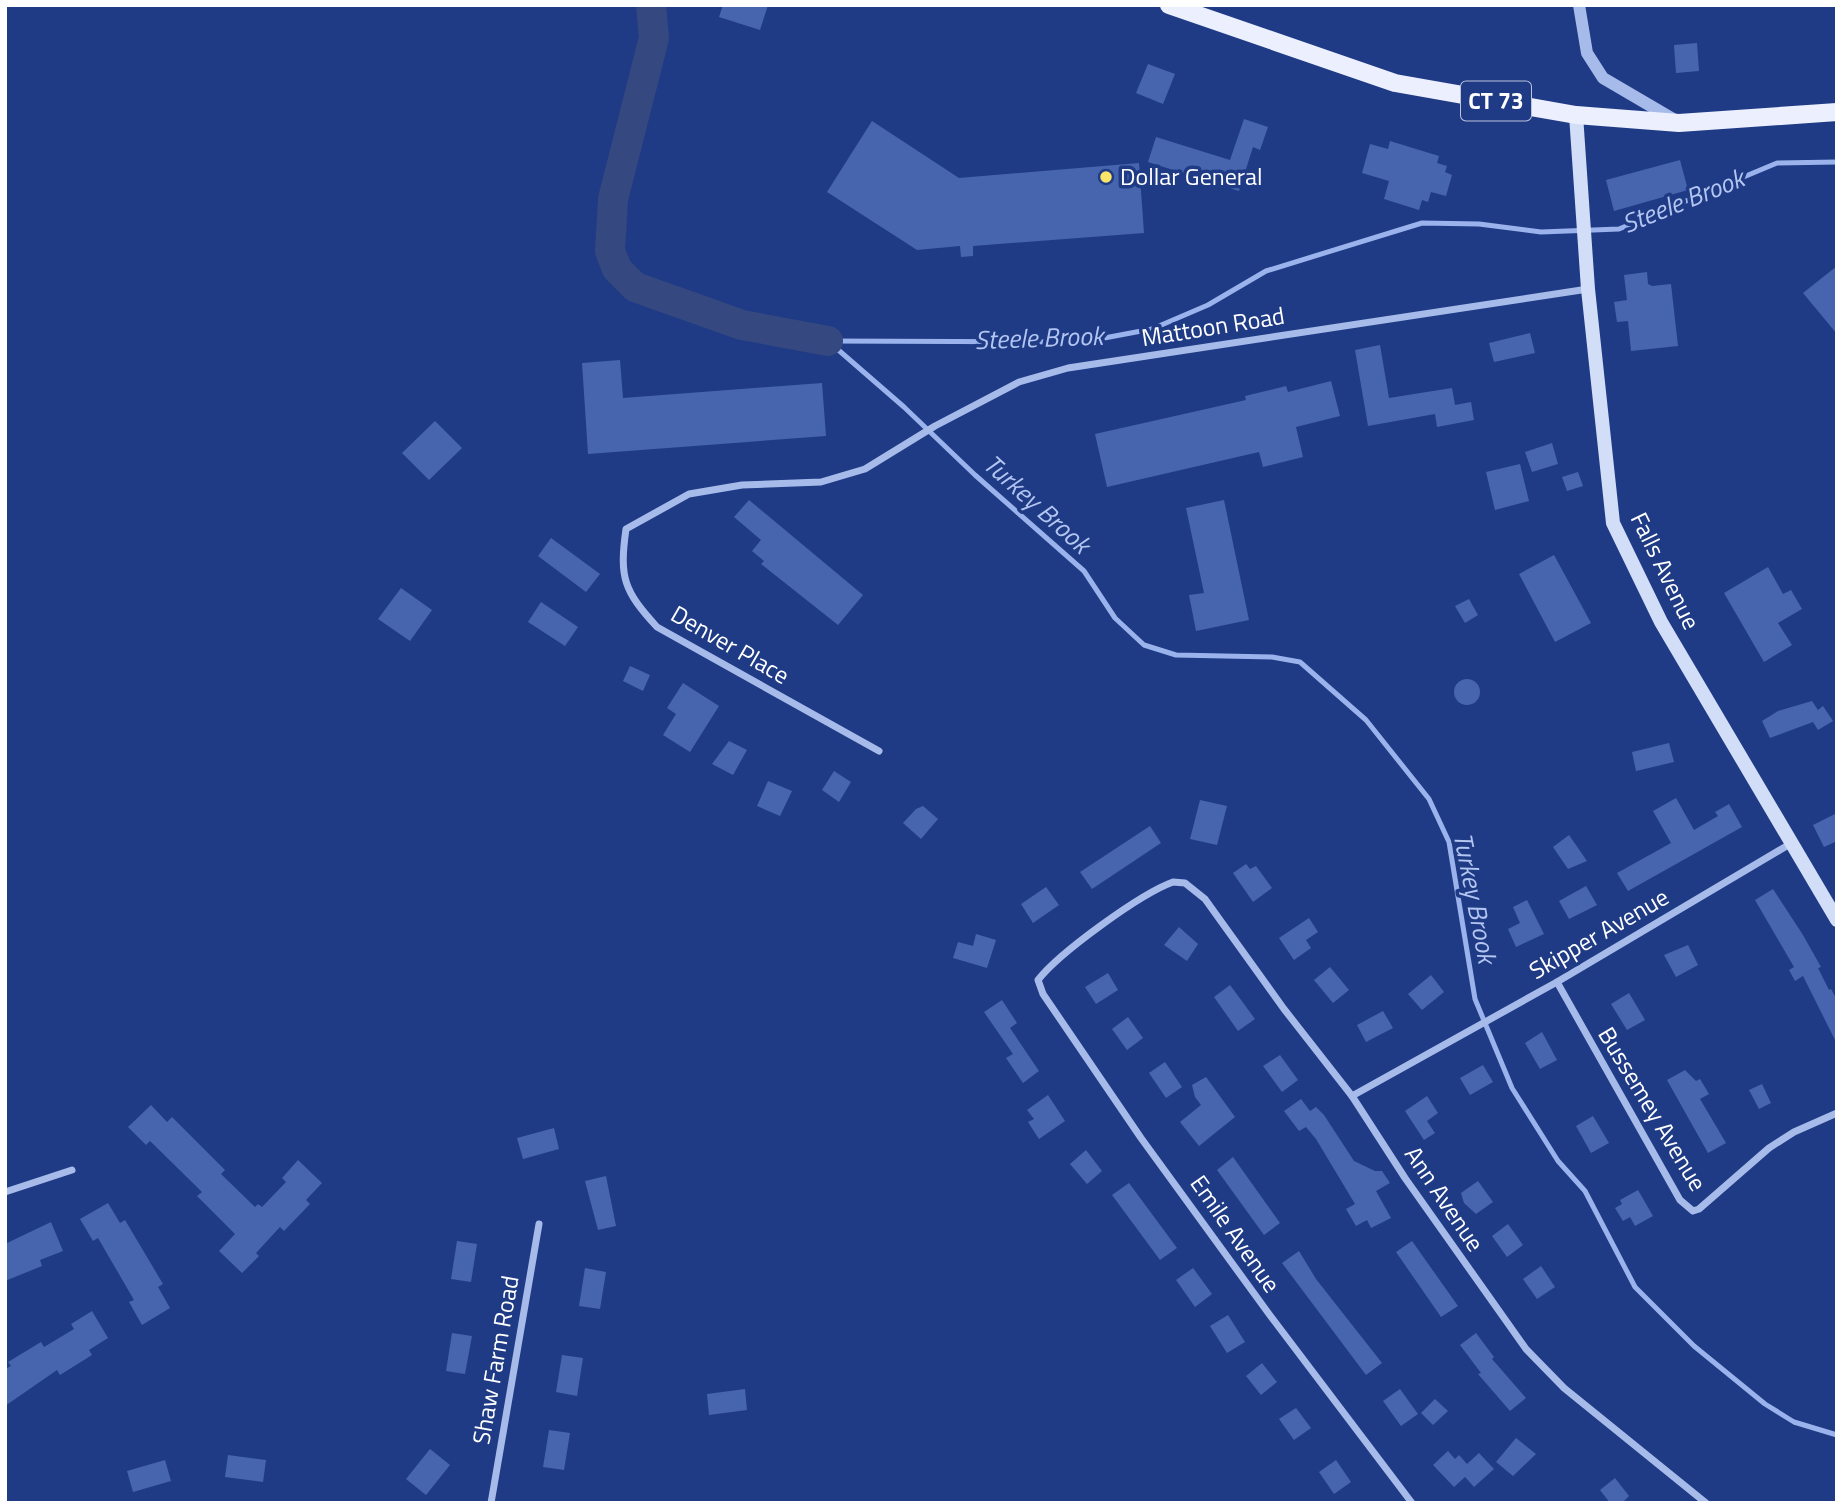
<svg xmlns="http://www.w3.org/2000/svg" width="1842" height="1508" font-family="'Titillium Web',sans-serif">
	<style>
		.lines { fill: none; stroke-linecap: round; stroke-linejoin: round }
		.stream { stroke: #9ab3ec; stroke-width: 5 }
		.river { stroke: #354980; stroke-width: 30 }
		.building { fill: #4765ae }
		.minor { stroke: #a7bbea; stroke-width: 7 }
		.tertiary { stroke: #a7bbea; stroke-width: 12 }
		.secondary { stroke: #d2ddf8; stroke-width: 14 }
		.primary { stroke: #ebeffe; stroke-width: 18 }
		.poi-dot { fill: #f9e567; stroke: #1f3b85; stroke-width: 2.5 }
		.labels { text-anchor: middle; stroke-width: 7; stroke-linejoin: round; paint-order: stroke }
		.shield { fill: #1f3b85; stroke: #bcc4da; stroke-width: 2 }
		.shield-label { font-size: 23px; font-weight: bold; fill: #fff }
		.poi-label { font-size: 24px; fill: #fff; stroke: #1f3b85; text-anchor: start }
		.street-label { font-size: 24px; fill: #fff; stroke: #1f3b85 }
		.water-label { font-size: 26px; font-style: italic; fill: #b3c5f1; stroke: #1f3b85 }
	</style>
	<rect width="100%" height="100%" fill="#1f3b85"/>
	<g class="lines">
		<g class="stream">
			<path d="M828 341 904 407 975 475 1084 571 1115 618 1144 645 1176 655 1272 657 1300 662 1366 720 1429 799 1449 842 1475 999 1512 1088 1558 1161 1585 1191 1635 1287 1694 1346 1765 1404 1794 1422 1837 1435"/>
			<path d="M828 341 1083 342 1152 329 1208 305 1266 271 1422 223 1479 224 1541 232 1619 229 1777 163 1837 162"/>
		</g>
		<path class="river" d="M651 5 654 38 613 199 610 251 617 269 635 287 742 325 828 341"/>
	</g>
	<g class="building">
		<path d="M723 5H768L760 30 719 17Z"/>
		<path d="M1697 43 1699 71 1676 73 1674 45Z"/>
		<path d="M1148 64 1175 74 1163 104 1136 93Z"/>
		<path d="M1244 119 1268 127 1260 150 1253 147 1239 191 1148 162 1156 137 1230 160Z"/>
		<path d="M872 121 959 178 1139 163 1144 233 973 246V256L961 257 960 246 917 250 827 192Z"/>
		<path d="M1390 141 1439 156 1437 163 1447 166 1445 172 1452 175 1446 196 1431 192 1428 202 1422 200 1419 210 1384 199 1389 181 1362 173 1370 144 1388 149Z"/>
		<path d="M1680 160 1688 190 1614 211 1606 180Z"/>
		<path d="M1837 266V334L1803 293Z"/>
		<path d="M1647 272 1648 284 1652 286 1671 284 1678 346 1631 351 1628 321 1617 322 1614 302 1627 300 1624 275Z"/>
		<path d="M1530 333 1535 353 1494 362 1489 343Z"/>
		<path d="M1380 345 1389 398 1452 388 1455 405 1471 402 1474 420 1437 427 1435 414 1368 426 1355 350Z"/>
		<path d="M620 360 623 398 822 383 826 436 588 454 582 363Z"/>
		<path d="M1331 381 1340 416 1296 427 1303 457 1263 467 1259 452 1107 487 1095 434 1246 400 1245 396 1286 386 1288 392Z"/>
		<path d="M435 421 462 448 429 480 402 453Z"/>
		<path d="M1552 443 1558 464 1532 472 1525 452Z"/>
		<path d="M1520 464 1529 501 1495 510 1486 472Z"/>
		<path d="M1578 472 1583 486 1567 491 1562 477Z"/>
		<path d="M749 500 863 595 838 625 761 564 764 561 752 551 761 540 734 517Z"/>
		<path d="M1224 500 1249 620 1196 631 1189 595 1204 593 1186 508Z"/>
		<path d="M551 538 600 574 586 592 538 556Z"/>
		<path d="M1554 555 1591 623 1555 642 1519 574Z"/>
		<path d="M1768 567 1783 594 1791 590 1802 609 1778 623 1792 645 1764 662 1724 593Z"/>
		<path d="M401 588 432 610 410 641 378 619Z"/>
		<path d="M1469 599 1478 615 1465 623 1455 606Z"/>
		<path d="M541 602 578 627 565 646 528 622Z"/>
		<path d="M630 666 650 675 643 691 623 681Z"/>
		<circle cx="1467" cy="692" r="13"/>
		<path d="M683 683 719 706 690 752 663 735 676 714 667 708Z"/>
		<path d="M1812 701 1818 710 1823 706 1833 721 1818 730 1813 722 1770 738 1762 721 1778 711Z"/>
		<path d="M729 741 747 750 733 775 712 764Z"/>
		<path d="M1669 743 1674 762 1636 771 1632 752Z"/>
		<path d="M834 771 851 782 839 802 822 790Z"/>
		<path d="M768 781 792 791 780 816 757 806Z"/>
		<path d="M1676 798 1694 830 1718 816 1715 812 1729 804 1742 827 1628 891 1617 873 1671 843 1653 811Z"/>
		<path d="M1200 800 1227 806 1217 845 1190 839Z"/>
		<path d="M923 806 938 819 921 839 903 823 916 809Z"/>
		<path d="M1837 813V841L1824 847 1813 825Z"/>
		<path d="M1150 826 1161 843 1092 889 1080 872Z"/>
		<path d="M1569 835 1587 861 1568 869 1553 847Z"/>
		<path d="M1246 864 1250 869 1256 866 1272 888 1253 902 1233 873Z"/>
		<path d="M1586 886 1597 905 1569 919 1559 901Z"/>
		<path d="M1046 887 1059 905 1033 923 1021 904Z"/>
		<path d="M1773 889 1803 935 1821 967 1818 968 1829 990 1831 989 1837 1000V1044L1803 976 1795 981 1789 970 1794 967 1755 900Z"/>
		<path d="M1527 900 1544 934 1516 947 1508 929 1520 923 1513 907Z"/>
		<path d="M1309 918 1318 932 1306 940 1311 948 1294 960 1279 938Z"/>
		<path d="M1179 927 1198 944 1187 961 1164 945Z"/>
		<path d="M976 934 996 940 987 968 953 958 958 942 973 946Z"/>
		<path d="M1688 945 1698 965 1676 977 1664 955Z"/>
		<path d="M1330 967 1349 990 1333 1003 1314 980Z"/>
		<path d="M1108 973 1118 990 1096 1004 1085 987Z"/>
		<path d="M1431 975 1444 992 1422 1010 1408 994Z"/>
		<path d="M1230 985 1255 1019 1238 1031 1214 997Z"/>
		<path d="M1629 993 1645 1020 1627 1030 1611 1004Z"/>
		<path d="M1002 1000 1017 1023 1010 1028 1039 1071 1023 1083 1006 1058 1013 1054 984 1012Z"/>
		<path d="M1383 1011 1393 1028 1366 1042 1357 1025Z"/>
		<path d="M1128 1017 1143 1038 1127 1050 1112 1029Z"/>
		<path d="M1542 1032 1557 1060 1540 1069 1525 1043Z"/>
		<path d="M1280 1055 1298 1080 1282 1092 1263 1066Z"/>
		<path d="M1165 1062 1182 1087 1166 1098 1149 1073Z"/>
		<path d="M1483 1065 1493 1082 1470 1095 1460 1078Z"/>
		<path d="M1685 1070 1696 1081 1700 1079 1709 1094 1700 1099 1726 1143 1708 1153 1667 1080Z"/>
		<path d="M1206 1077 1235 1117 1199 1146 1180 1122 1201 1105 1195 1097 1192 1085Z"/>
		<path d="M1762 1084 1771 1103 1759 1109 1749 1090Z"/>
		<path d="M1048 1095 1065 1121 1039 1139 1028 1122 1034 1119 1027 1110Z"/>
		<path d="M1427 1096 1438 1113 1427 1121 1435 1133 1424 1140 1405 1111Z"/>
		<path d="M1301 1099 1310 1111 1316 1107 1324 1115 1354 1161 1375 1171H1382L1390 1183 1376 1191 1391 1218 1371 1228 1367 1220 1356 1226 1346 1209 1355 1204 1316 1139 1306 1127 1299 1131 1284 1111Z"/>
		<path d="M151 1105 167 1122 172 1117 225 1170 221 1174 255 1207 258 1204 262 1207 286 1182 282 1178 298 1160 322 1183 306 1200 310 1204 284 1231 280 1227 256 1253 259 1256 242 1273 219 1251 235 1234 197 1196 202 1192 150 1141 146 1145 128 1127Z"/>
		<path d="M1593 1116 1609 1143 1591 1153 1576 1126Z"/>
		<path d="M554 1128 559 1149 523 1159 517 1138Z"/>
		<path d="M1086 1150 1102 1171 1087 1184 1070 1164Z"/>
		<path d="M1233 1157 1280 1223 1264 1235 1217 1170Z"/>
		<path d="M606 1176 616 1226 598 1230 585 1181Z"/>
		<path d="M1478 1181 1493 1202 1476 1214 1464 1203 1461 1193Z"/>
		<path d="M1129 1183 1177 1248 1160 1260 1112 1195Z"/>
		<path d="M1638 1190 1653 1216 1635 1226 1630 1217 1623 1221 1615 1208 1622 1204 1620 1200Z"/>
		<path d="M108 1203 120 1223 125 1220 163 1284 158 1287 170 1308 142 1325 129 1302 134 1300 98 1238 93 1241 80 1219Z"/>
		<path d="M51 1222 63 1251 40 1260 42 1266 5 1281V1244Z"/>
		<path d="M1508 1224 1523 1245 1507 1257 1492 1236Z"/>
		<path d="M457 1241 477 1244 471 1282 451 1279Z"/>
		<path d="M1412 1241 1458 1306 1441 1317 1396 1252Z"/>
		<path d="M1299 1251 1316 1279 1382 1363 1366 1375 1282 1263Z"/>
		<path d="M1541 1266 1555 1287 1537 1299 1523 1279Z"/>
		<path d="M585 1268 606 1272 600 1309 579 1306Z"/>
		<path d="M1193 1268 1212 1294 1195 1307 1176 1280Z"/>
		<path d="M92 1311 108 1338 89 1350 92 1355 60 1375 57 1370 5 1406V1369L11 1366 8 1362 41 1342 44 1347 74 1329 71 1324Z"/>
		<path d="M1228 1315 1245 1342 1227 1353 1210 1326Z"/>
		<path d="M452 1333 472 1336 465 1374 446 1371Z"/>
		<path d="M1476 1333 1494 1357 1492 1359 1526 1398 1510 1411 1478 1374 1481 1373 1460 1345Z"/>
		<path d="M562 1355 583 1358 577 1396 556 1392Z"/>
		<path d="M1262 1363 1277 1382 1261 1395 1246 1376Z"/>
		<path d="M745 1389 747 1410 709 1415 707 1394Z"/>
		<path d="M1400 1389 1418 1414 1401 1426 1383 1401Z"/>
		<path d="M1435 1399 1448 1411 1433 1425 1421 1413Z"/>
		<path d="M1296 1408 1311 1428 1294 1440 1279 1419Z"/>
		<path d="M549 1430 570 1433 564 1470 543 1467Z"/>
		<path d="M1516 1438 1536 1454 1513 1476 1496 1462Z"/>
		<path d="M430 1449 450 1465 426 1495 406 1479Z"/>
		<path d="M1448 1451 1455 1459 1459 1455 1467 1464 1479 1453 1494 1469 1474 1487 1465 1477 1454 1487 1433 1465Z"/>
		<path d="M228 1455 266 1460 263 1482 225 1477Z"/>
		<path d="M165 1460 171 1481 133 1492 127 1471Z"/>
		<path d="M1336 1460 1351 1482 1334 1494 1319 1472Z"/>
		<path d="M1615 1478 1629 1496 1622 1503H1610L1600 1490Z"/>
	</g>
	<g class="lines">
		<g class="minor">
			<path d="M879 751 657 627C624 591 619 578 626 529L689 494 742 485 821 482 865 469 935 426 1019 382 1068 368 1588 289"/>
			<path d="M1557 982 1680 1200 1693 1211 1699 1209 1769 1148 1794 1132 1837 1113"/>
			<path d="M1352 1096 1557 982 1790 844"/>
			<path d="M5 1192 72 1170"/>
			<path d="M491 1503 539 1224"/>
			<path d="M1412 1503 1269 1314 1141 1138 1043 994 1038 980C1059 953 1140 894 1173 882L1185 883 1205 899 1284 1009 1352 1096 1405 1178 1526 1349 1564 1388 1706 1503"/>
		</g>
		<path class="tertiary" d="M1579 5 1587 53 1603 78 1673 119"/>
		<path class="secondary" d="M1576 115 1588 289 1613 523 1661 622 1837 920"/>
		<path class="primary" d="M1169 5 1395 83 1576 115 1679 123 1837 112"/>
	</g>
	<circle class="poi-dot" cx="1106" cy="177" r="7"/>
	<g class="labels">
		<rect class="shield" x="1461" y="81.5" width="70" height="39" rx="5"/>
		<g class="shield-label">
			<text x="1496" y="109">CT 73</text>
		</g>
		<g class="poi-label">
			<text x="1120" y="185">Dollar General</text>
		</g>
		<g class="street-label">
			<text transform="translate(1213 327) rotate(-9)" y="8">Mattoon Road</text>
			<text transform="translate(1665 571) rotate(64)" y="8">Falls Avenue</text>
			<text transform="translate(730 645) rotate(30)" y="8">Denver Place</text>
			<text transform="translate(1599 934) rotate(-30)" y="8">Skipper Avenue</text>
			<text transform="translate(1652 1109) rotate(59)" y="8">Bussemey Avenue</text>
			<text transform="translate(1444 1199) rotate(56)" y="8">Ann Avenue</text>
			<text transform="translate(1235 1234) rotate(55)" y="8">Emile Avenue</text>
			<text transform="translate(496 1360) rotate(-80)" y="8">Shaw Farm Road</text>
		</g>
		<g class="water-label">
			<text transform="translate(1683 201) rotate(-22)" y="9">Steele Brook</text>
			<text transform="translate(1039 338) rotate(-2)" y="9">Steele Brook</text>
			<text transform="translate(1037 504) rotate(42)" y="9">Turkey Brook</text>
			<text transform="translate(1475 898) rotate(79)" y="9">Turkey Brook</text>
		</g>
	</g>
	<rect width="1842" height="1508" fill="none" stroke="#ffffff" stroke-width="14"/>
</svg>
